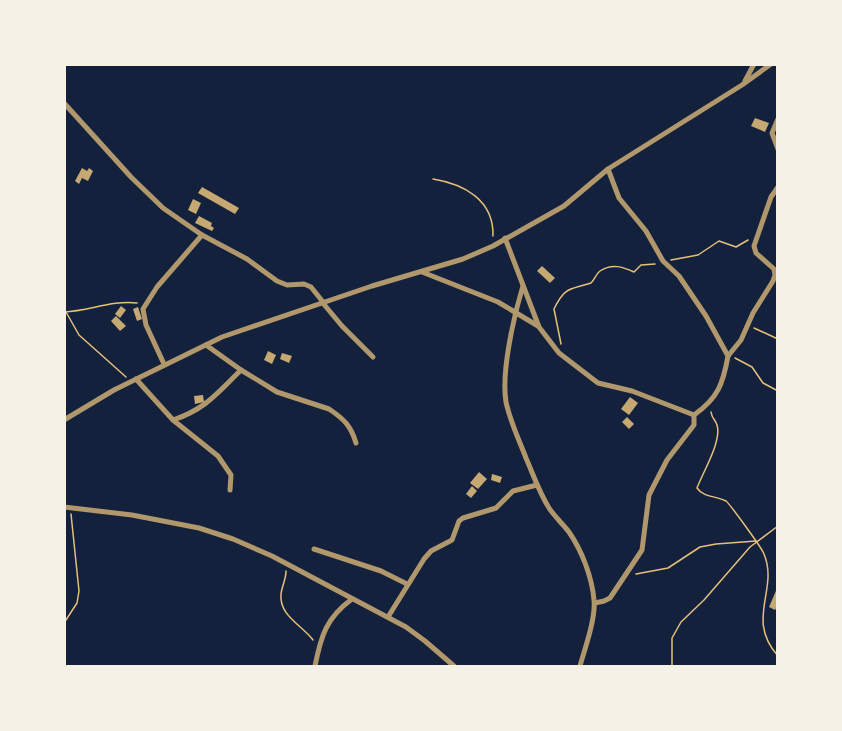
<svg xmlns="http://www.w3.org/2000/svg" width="842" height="731" font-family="'Times New Roman',serif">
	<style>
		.building { fill: #c6a872 }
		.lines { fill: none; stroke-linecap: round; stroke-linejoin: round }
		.path { stroke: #e5c07b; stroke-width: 1.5 }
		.minor { stroke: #b1986c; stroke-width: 5 }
	</style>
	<rect width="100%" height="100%" fill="#14213d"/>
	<g class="building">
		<path d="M755 118 769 123 765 132 751 126Z"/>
		<path d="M82 168 87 171 89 168 93 171 88 181 82 178 79 184 75 181Z"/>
		<path d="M202 187 239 208 235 214 198 193Z"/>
		<path d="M193 199 201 203 196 214 188 210Z"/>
		<path d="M199 216 212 223 211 226 214 228 212 231 195 223Z"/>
		<path d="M542 266 555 278 550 283 537 271Z"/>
		<path d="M121 306 126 310 120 318 115 314Z"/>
		<path d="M138 307 142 319 137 321 133 309Z"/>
		<path d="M116 316 126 326 120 331 111 321Z"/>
		<path d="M268 351 276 355 272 364 264 360Z"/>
		<path d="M282 353 292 356 289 363 280 359Z"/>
		<path d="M203 395 204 402 195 404 194 396Z"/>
		<path d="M630 397 638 403 629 415 621 409Z"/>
		<path d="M627 417 634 424 629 429 622 422Z"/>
		<path d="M479 472 487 479 478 489 470 483Z"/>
		<path d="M492 474 502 477 500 483 491 480Z"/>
		<path d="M472 486 477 491 471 498 466 494Z"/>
		<path d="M778 586V605L775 610 769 607Z"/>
	</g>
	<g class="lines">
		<g class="path">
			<path d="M433 179C464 184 494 200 493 236"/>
			<path d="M671 260 698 255 719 241 736 247 748 240"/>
			<path d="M64 312C89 311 112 300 137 303"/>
			<path d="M66 312 79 335 126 377"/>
			<path d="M754 328 778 339"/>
			<path d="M561 344 554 309C565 286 570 290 591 283 595 279 596 274 600 271 612 263 623 267 634 272L641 265 655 264"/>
			<path d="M735 358 752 367 763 383 778 391"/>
			<path d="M711 412C712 419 715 419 717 425 722 441 703 472 697 488 703 497 716 496 726 501 729 503 762 548 764 554 779 590 745 619 778 656"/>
			<path d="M286 571C286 579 282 586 281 594 279 616 302 625 313 640"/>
			<path d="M636 574 668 568 700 547 716 544 756 541"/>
			<path d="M64 623 77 603 79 591 71 514"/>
			<path d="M672 666V638L681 622 704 600 750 547 778 526"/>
		</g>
		<g class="minor">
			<path d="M745 81 754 64"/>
			<path d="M64 103 131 177 163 208 202 235 247 259 277 281 287 285 304 284 311 287 323 302"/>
			<path d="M778 119 772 133 778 149"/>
			<path d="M505 238 539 327 559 353 598 383 632 391 694 415"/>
			<path d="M422 272 498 302 538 326"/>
			<path d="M523 286C514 315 501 372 506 402 510 421 519 440 526 458 533 474 539 492 549 508 554 516 563 524 569 532 582 551 592 577 594 600 596 618 585 648 580 666"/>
			<path d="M322 302 342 326 373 357"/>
			<path d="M206 345 241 370 277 392 329 409C344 419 351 426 356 443"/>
			<path d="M728 356 741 340 753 313 773 281 775 275 774 269 756 253 754 246 771 197 778 187"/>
			<path d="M164 364 146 325 143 309 157 287 202 235"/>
			<path d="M136 379 173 420 218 456 231 475 230 490"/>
			<path d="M64 420 114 390 222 337 372 286 463 259 493 246 564 206 608 169 742 85 771 64"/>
			<path d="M173 420C206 409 217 393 241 370"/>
			<path d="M64 507 132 515 199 528 233 539 272 556 406 627 425 641 454 666"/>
			<path d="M314 549 381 571 407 584"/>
			<path d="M595 603 604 601 610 598 642 550 649 495 667 460 694 425V415C718 398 723 384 728 356L706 316 679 276 663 261 646 231 619 198 608 169"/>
			<path d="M388 617 424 559 431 551 452 540 459 521 463 518 496 508 513 491 537 485"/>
			<path d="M315 666C321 636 326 618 352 599"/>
		</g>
	</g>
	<rect width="842" height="731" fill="none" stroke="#f6f1e7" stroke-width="132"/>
</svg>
